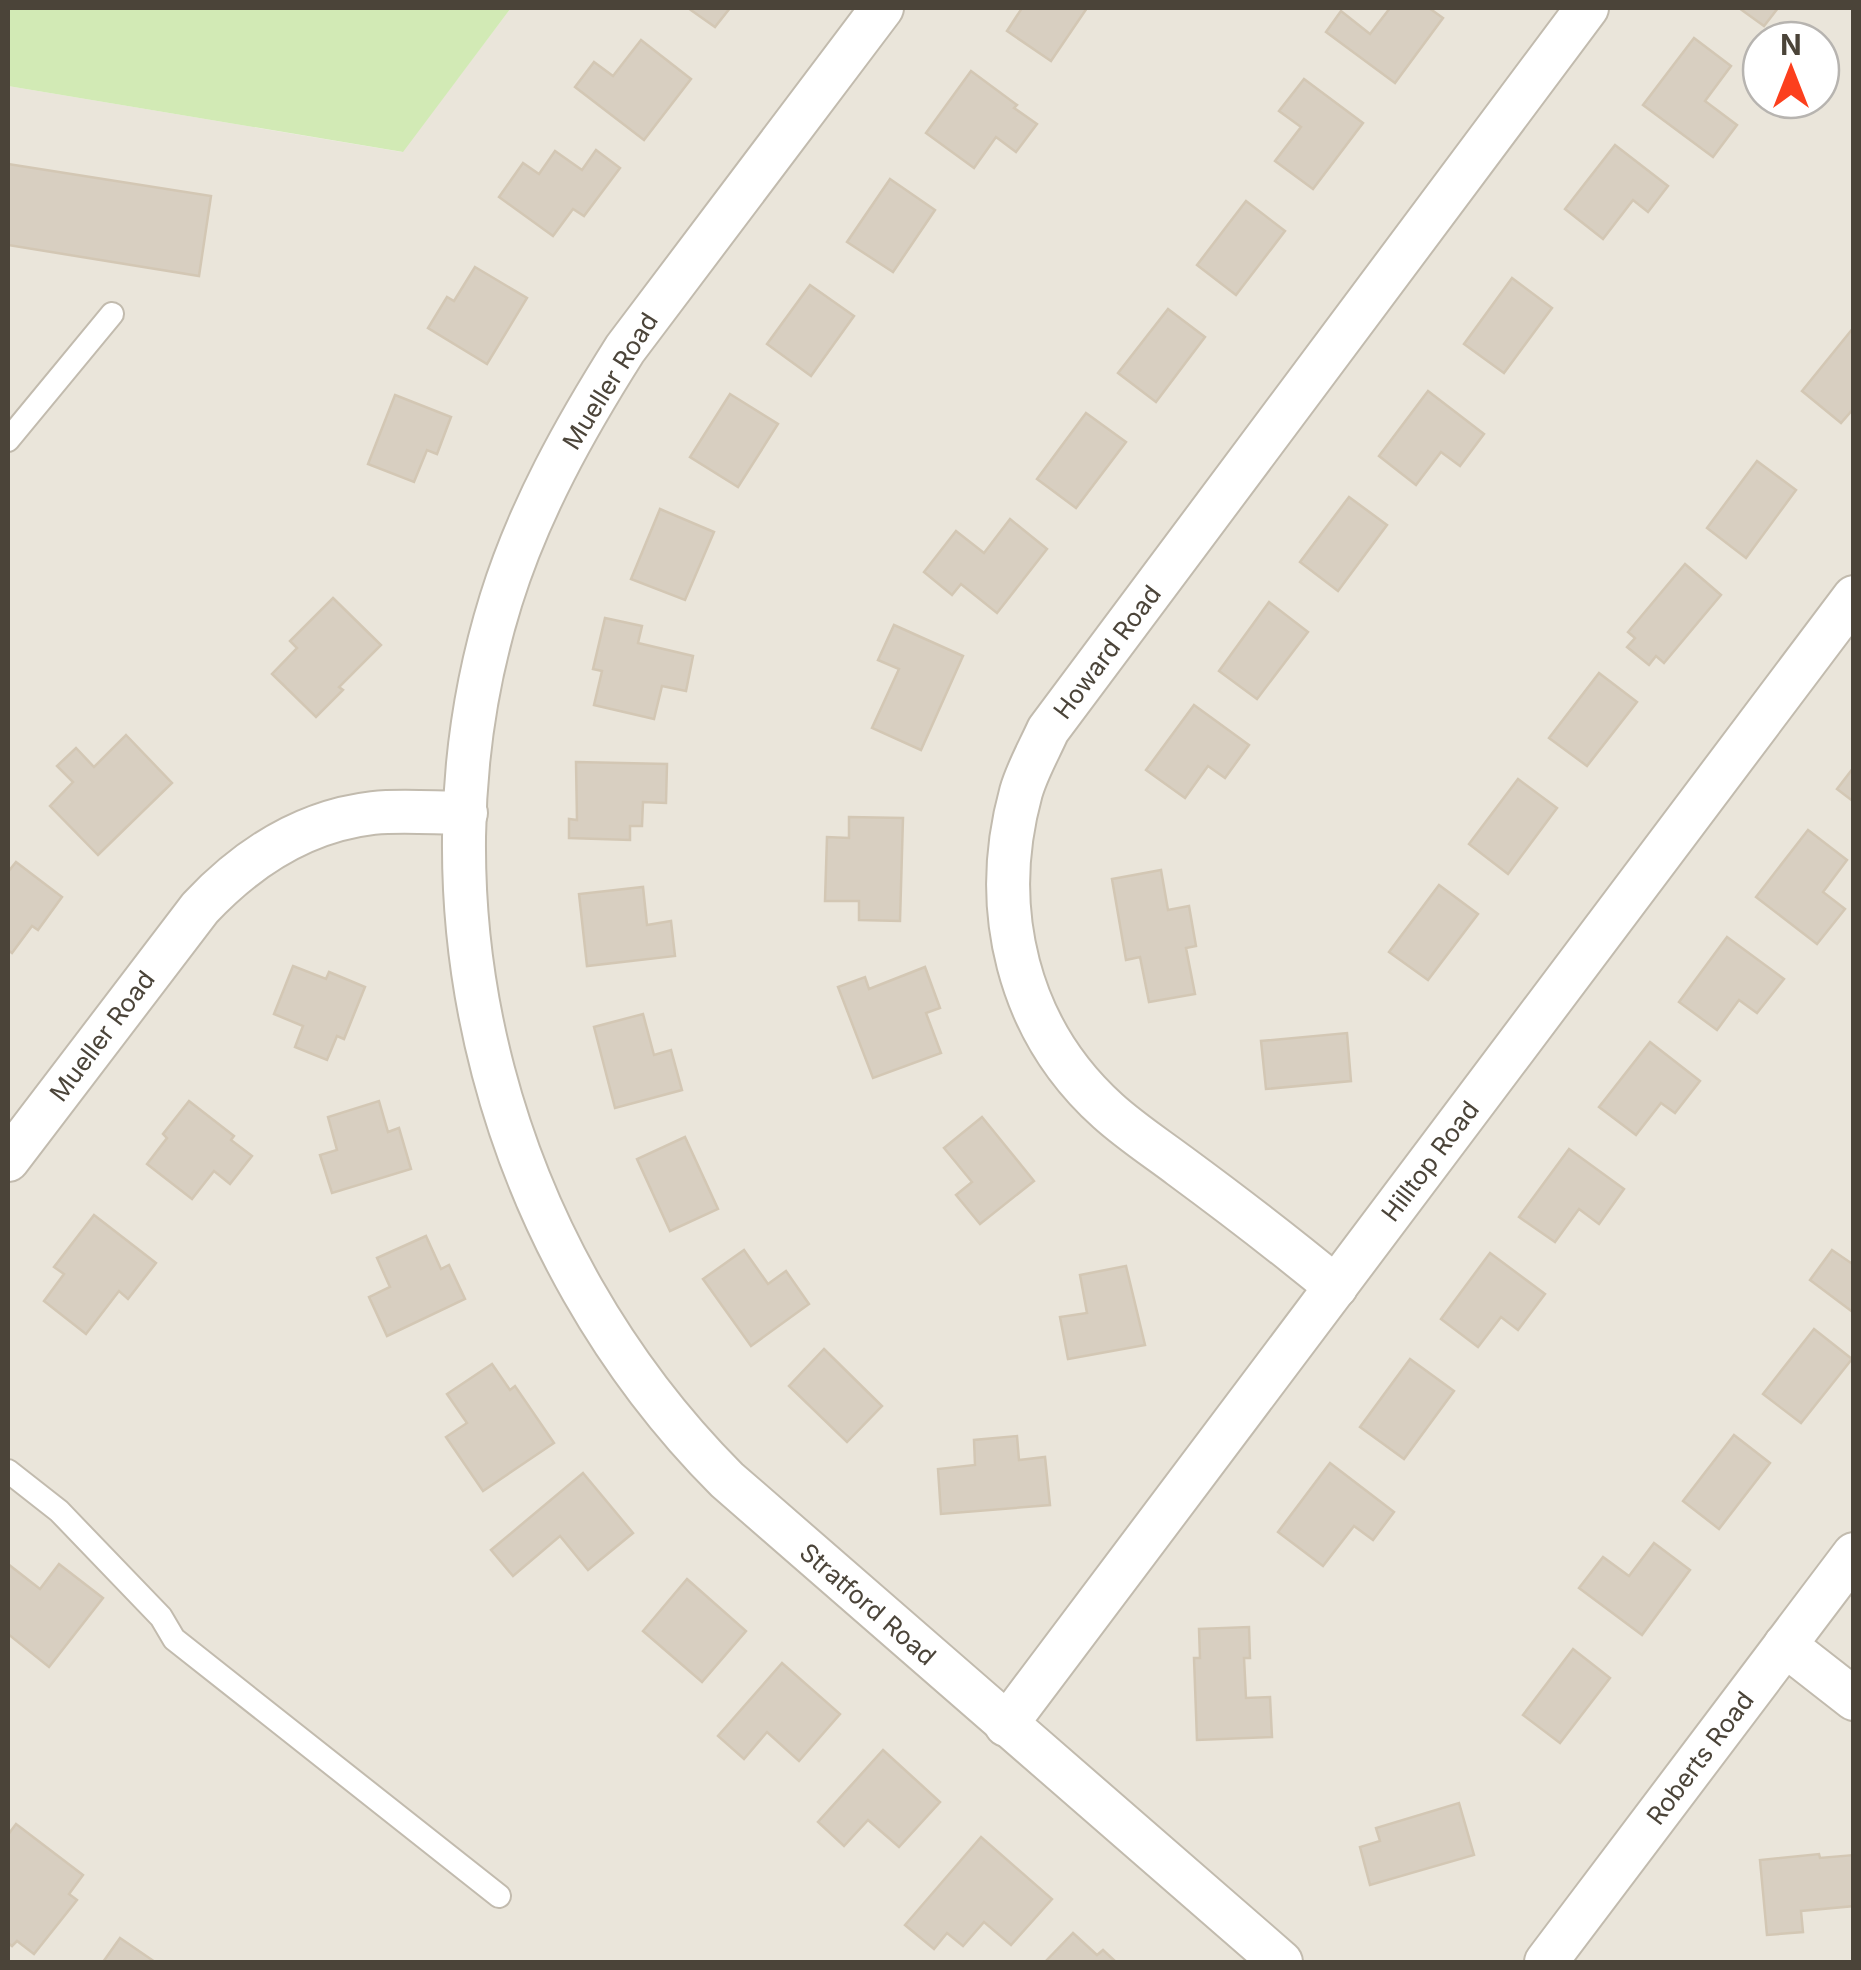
<svg xmlns="http://www.w3.org/2000/svg" width="1861" height="1970" font-family="Inter,sans-serif">
	<style>
		.residential { fill: #eae5da; fill-rule: evenodd }
		.green { fill: #d2eab5 }
		.building { fill: #d8cfc1; stroke: #d3c7b4; stroke-width: 2.5 }
		.lines { fill: none; stroke-linecap: round; stroke-linejoin: round }
		.lane-casing { stroke: #c2bbae; stroke-width: 26 }
		.street-casing { stroke: #c2bbae; stroke-width: 46 }
		.lane { stroke: #fff; stroke-width: 22 }
		.street { stroke: #fff; stroke-width: 42 }
		.labels { text-anchor: middle; stroke-width: 9; stroke-linejoin: round; paint-order: stroke }
		.street-label { font-size: 25px; fill: #4b4439; stroke: #fff }
	</style>
	<rect width="100%" height="100%" fill="#f6f3ec"/>
	<path class="residential" d="M511 8H1853V1962H8V86L402 152ZM1761 40H1821V100H1761Z"/>
	<path class="green" d="M8 8H511L403 152 8 86Z"/>
	<g class="building">
		<path d="M688 8H730L715 27Z"/>
		<path d="M1022 8H1087L1051 61 1007 31Z"/>
		<path d="M1390 8H1429L1443 18 1395 83 1326 32 1341 11 1370 34Z"/>
		<path d="M1739 8H1778L1764 26Z"/>
		<path d="M1694 38 1731 66 1705 101 1737 125 1713 157 1643 105Z"/>
		<path d="M641 40 691 79 644 140 575 87 594 62 613 76Z"/>
		<path d="M971 71 1017 105 1014 108 1037 124 1016 152 996 137 974 168 926 133Z"/>
		<path d="M1304 79 1363 123 1313 189 1275 161 1301 127 1279 111Z"/>
		<path d="M1615 145 1668 186 1648 212 1633 200 1603 239 1565 209Z"/>
		<path d="M596 150 620 168 584 216 573 209 553 236 499 197 523 163 539 174 555 151 582 170Z"/>
		<path d="M8 164 211 196 199 276 8 245Z"/>
		<path d="M890 179 935 210 893 272 847 242Z"/>
		<path d="M1246 201 1285 231 1236 295 1197 265Z"/>
		<path d="M475 267 527 298 487 364 428 328 447 297 454 301Z"/>
		<path d="M1512 278 1552 308 1504 373 1464 344Z"/>
		<path d="M810 285 854 316 811 376 767 344Z"/>
		<path d="M1168 309 1205 337 1156 402 1118 373Z"/>
		<path d="M1854 327V408L1841 423 1802 391Z"/>
		<path d="M1428 391 1484 434 1460 466 1441 452 1416 485 1379 456Z"/>
		<path d="M730 394 778 424 738 487 690 457Z"/>
		<path d="M395 395 451 417 437 454 427 450 414 482 368 464Z"/>
		<path d="M1086 413 1126 442 1076 508 1037 479Z"/>
		<path d="M1757 461 1796 490 1746 558 1707 528Z"/>
		<path d="M1349 497 1387 525 1338 591 1300 562Z"/>
		<path d="M660 509 714 532 685 600 631 579Z"/>
		<path d="M1010 519 1047 549 997 613 961 584 952 595 924 572 956 531 984 553Z"/>
		<path d="M1685 564 1721 595 1664 663 1656 656 1649 665 1627 647 1635 638 1628 632Z"/>
		<path d="M333 598 381 645 339 687 343 690 316 717 272 674 297 648 290 641Z"/>
		<path d="M1269 602 1308 632 1257 699 1219 671Z"/>
		<path d="M605 618 642 626 638 643 693 656 686 691 662 686 654 719 594 705 602 671 593 669Z"/>
		<path d="M894 625 963 656 921 750 872 728 899 669 878 660Z"/>
		<path d="M1599 673 1637 702 1587 766 1549 738Z"/>
		<path d="M1194 705 1249 745 1225 778 1208 766 1185 798 1146 770Z"/>
		<path d="M126 735 172 783 98 855 50 806 73 782 57 766 76 748 94 767Z"/>
		<path d="M576 762 667 764 666 803 643 802 642 826H630V840L569 838V819L577 820Z"/>
		<path d="M1854 767V802L1837 789Z"/>
		<path d="M1518 779 1557 808 1508 874 1469 844Z"/>
		<path d="M849 817 903 818 900 921 859 920V901H825L827 837 849 838Z"/>
		<path d="M1808 830 1847 860 1823 892 1845 909 1817 944 1756 897Z"/>
		<path d="M16 862 62 897 38 930 32 926 12 953 8 950V872Z"/>
		<path d="M1161 870 1168 910 1189 906 1196 946 1186 948 1195 994 1149 1002 1140 957 1126 960 1112 879Z"/>
		<path d="M1439 885 1478 914 1428 980 1389 952Z"/>
		<path d="M643 887 647 925 671 921 675 956 587 966 579 894Z"/>
		<path d="M1727 937 1784 979 1757 1013 1739 1000 1717 1030 1679 1002Z"/>
		<path d="M293 966 326 979 329 972 365 987 344 1039 337 1036 327 1060 295 1047 303 1026 274 1014Z"/>
		<path d="M925 967 940 1008 926 1013 941 1053 873 1078 838 987 865 977 869 989Z"/>
		<path d="M643 1014 654 1055 671 1050 682 1090 615 1108 594 1027Z"/>
		<path d="M1347 1033 1351 1081 1266 1089 1261 1041Z"/>
		<path d="M1650 1042 1700 1081 1675 1113 1661 1103 1636 1135 1599 1107Z"/>
		<path d="M189 1101 234 1136 231 1140 252 1156 230 1184 214 1171 192 1199 147 1164 167 1138 163 1134Z"/>
		<path d="M379 1101 388 1132 399 1128 411 1169 332 1193 320 1155 337 1150 328 1117Z"/>
		<path d="M982 1117 1034 1181 980 1224 956 1195 972 1182 944 1148Z"/>
		<path d="M685 1137 718 1209 670 1231 637 1159Z"/>
		<path d="M1569 1149 1624 1189 1599 1224 1579 1209 1555 1242 1519 1217Z"/>
		<path d="M94 1215 156 1263 128 1299 119 1291 86 1334 44 1301 64 1274 54 1267Z"/>
		<path d="M426 1236 441 1269 449 1265 465 1299 387 1336 369 1297 390 1287 377 1258Z"/>
		<path d="M744 1250 768 1284 786 1271 809 1304 751 1346 703 1279Z"/>
		<path d="M1832 1250 1851 1263 1854 1260V1313L1810 1280Z"/>
		<path d="M1490 1253 1545 1294 1518 1330 1501 1317 1478 1347 1441 1319Z"/>
		<path d="M1126 1266 1145 1345 1068 1359 1060 1317 1087 1313 1080 1275Z"/>
		<path d="M1814 1329 1852 1359 1801 1423 1763 1394Z"/>
		<path d="M824 1349 882 1406 847 1442 789 1386Z"/>
		<path d="M1410 1359 1454 1391 1404 1459 1360 1427Z"/>
		<path d="M492 1364 510 1390 515 1386 554 1443 483 1491 446 1437 467 1423 447 1394Z"/>
		<path d="M1734 1435 1770 1463 1719 1529 1683 1501Z"/>
		<path d="M1017 1436 1019 1460 1045 1457 1050 1505 941 1514 938 1469 975 1465 974 1440Z"/>
		<path d="M1330 1463 1394 1512 1373 1540 1354 1526 1323 1566 1278 1532Z"/>
		<path d="M583 1473 633 1533 588 1570 560 1536 513 1576 491 1550Z"/>
		<path d="M1654 1543 1690 1570 1642 1635 1579 1588 1603 1557 1629 1576Z"/>
		<path d="M8 1564 40 1589 59 1564 103 1598 49 1667 8 1634Z"/>
		<path d="M687 1579 746 1631 702 1682 643 1631Z"/>
		<path d="M1249 1627 1250 1658H1244L1246 1698 1270 1697 1272 1737 1197 1740 1194 1658H1200L1199 1629Z"/>
		<path d="M1573 1649 1610 1678 1560 1743 1523 1715Z"/>
		<path d="M782 1663 840 1714 799 1761 767 1732 744 1759 718 1736Z"/>
		<path d="M883 1750 940 1802 899 1847 868 1820 844 1846 818 1822Z"/>
		<path d="M1459 1803 1474 1855 1370 1885 1360 1847 1380 1841 1376 1828Z"/>
		<path d="M16 1824 83 1875 69 1894 77 1900 34 1954 17 1941 12 1946 8 1943V1830L10 1832Z"/>
		<path d="M981 1837 1052 1899 1011 1945 984 1922 963 1946 947 1933 934 1949 905 1925Z"/>
		<path d="M1819 1854 1820 1858 1854 1855V1906L1801 1911 1803 1932 1767 1935 1760 1860Z"/>
		<path d="M1073 1933 1097 1955 1103 1950 1116 1962H1045Z"/>
		<path d="M120 1938 155 1962H103Z"/>
	</g>
	<g class="lines">
		<defs>
			<g id="lane">
				<path d="M8 440 112 314"/>
				<path d="M8 1471 59 1511 161 1617 174 1639 499 1896"/>
			</g>
			<g id="street">
				<path d="M882 8 625 349C575 428 529 510 501 600 405 909 501 1254 727 1480L1281 1962"/>
				<path d="M8 1160 200 908C246 859 304 821 373 813 403 810 435 813 466 813"/>
				<path d="M1336 1287C1285 1245 1233 1205 1180 1166 1156 1148 1130 1131 1108 1111 1017 1029 989 908 1021 792 1027 771 1039 750 1048 730L1587 8"/>
				<path d="M1785 1645 1854 1699"/>
				<path d="M1006 1725 1854 597"/>
				<path d="M1546 1962 1854 1554"/>
			</g>
		</defs>
		<use href="#lane" class="lane-casing"/>
		<use href="#street" class="street-casing"/>
		<use href="#lane" class="lane"/>
		<use href="#street" class="street"/>
	</g>
	<g class="labels">
		<g class="street-label">
			<text transform="translate(610 381) rotate(-58)" y="9">Mueller Road</text>
			<text transform="translate(1107 652) rotate(-53)" y="9">Howard Road</text>
			<text transform="translate(102 1036) rotate(-53)" y="9">Mueller Road</text>
			<text transform="translate(1430 1161) rotate(-53)" y="9">Hilltop Road</text>
			<text transform="translate(868 1604) rotate(41)" y="9">Stratford Road</text>
			<text transform="translate(1700 1758) rotate(-53)" y="9">Roberts Road</text>
		</g>
	</g>
	<rect width="1861" height="1970" fill="none" stroke="#4b4439" stroke-width="20"/>
	<g transform="translate(1791 70)"><circle r="48" fill="#ffffff" stroke="#b7b4b0" stroke-width="2.5"/>
	<path d="M0-8L18 38L0 25L-18 38Z" fill="#fc3f1d"/>
	<text y="-15" font-size="28" font-weight="bold" text-anchor="middle" fill="#4b4439">N</text>
	</g>
</svg>
